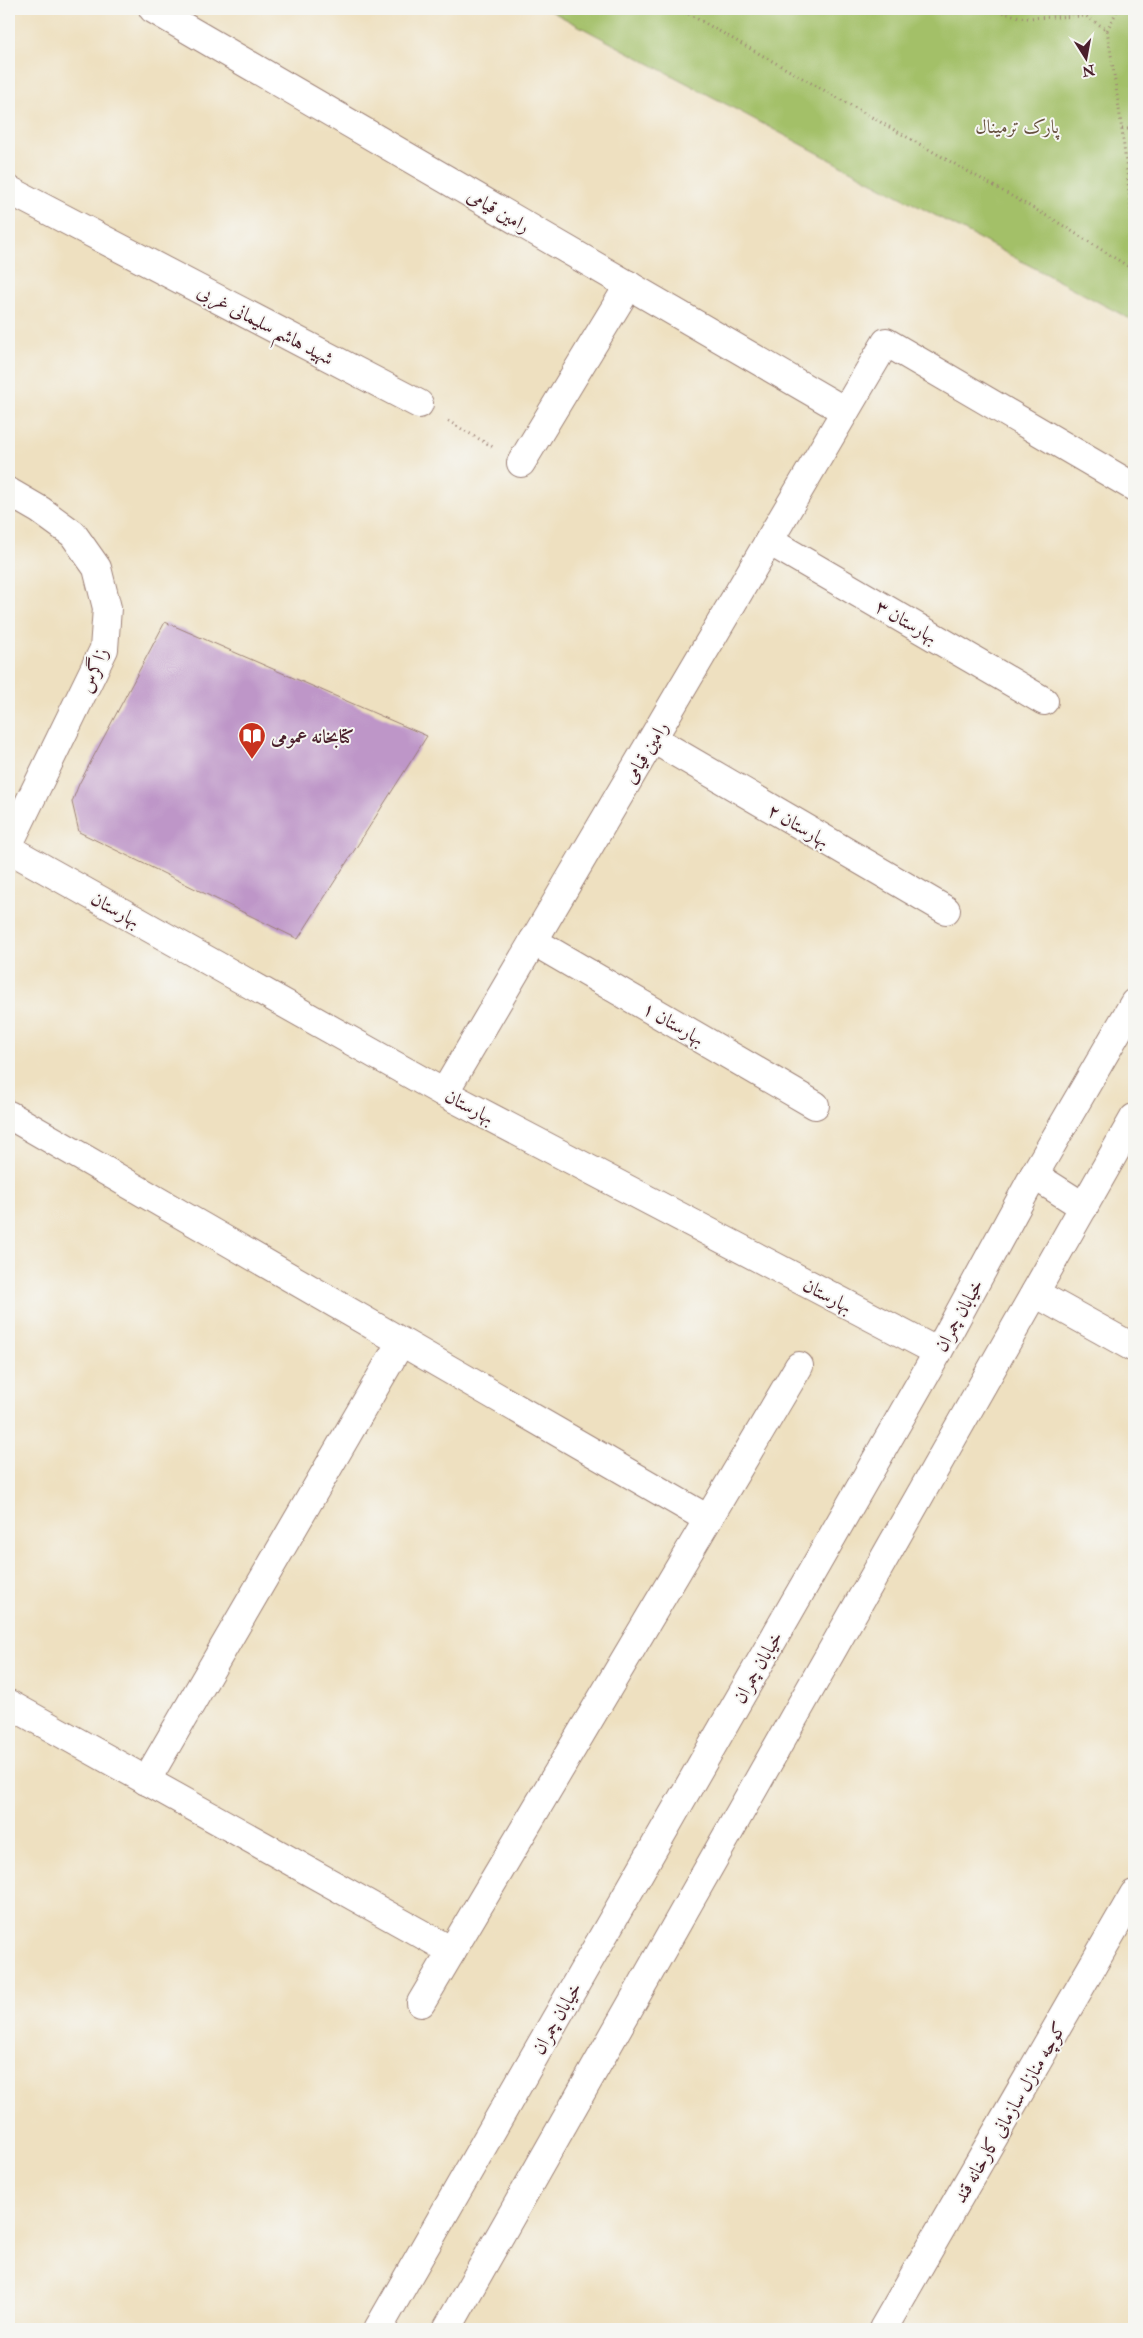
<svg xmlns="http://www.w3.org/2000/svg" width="1143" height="2338" font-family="'IM FELL Double Pica',Amiri,serif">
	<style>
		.green { fill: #a3c068; stroke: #76704a }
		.building { fill: #be96c8 }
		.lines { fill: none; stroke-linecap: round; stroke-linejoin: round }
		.minor-casing { stroke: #9c8076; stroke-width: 30 }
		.major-casing { stroke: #9c8076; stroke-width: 30 }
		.path { stroke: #9c8076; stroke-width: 3; stroke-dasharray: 1 4; stroke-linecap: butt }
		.minor { stroke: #fff; stroke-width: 28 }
		.major { stroke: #fff; stroke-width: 28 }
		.labels { text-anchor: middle; stroke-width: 4; stroke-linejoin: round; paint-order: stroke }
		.park-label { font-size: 19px; fill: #654f3d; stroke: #f6f6f2 }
		.street-label { font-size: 19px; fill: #4a1f2b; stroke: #f6f6f2 }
		.poi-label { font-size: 19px; font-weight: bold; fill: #4a1f2b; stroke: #f6f6f2; text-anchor: start }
	</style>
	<rect width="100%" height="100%" fill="#f6f6f2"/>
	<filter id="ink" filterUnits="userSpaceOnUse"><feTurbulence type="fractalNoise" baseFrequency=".02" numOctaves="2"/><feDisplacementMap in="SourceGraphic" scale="10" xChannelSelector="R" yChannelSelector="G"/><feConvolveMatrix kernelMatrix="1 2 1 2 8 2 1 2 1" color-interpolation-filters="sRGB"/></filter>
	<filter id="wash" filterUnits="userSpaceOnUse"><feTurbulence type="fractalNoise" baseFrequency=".0096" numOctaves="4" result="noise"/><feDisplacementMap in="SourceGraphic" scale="20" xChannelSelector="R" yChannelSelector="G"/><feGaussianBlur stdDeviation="1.12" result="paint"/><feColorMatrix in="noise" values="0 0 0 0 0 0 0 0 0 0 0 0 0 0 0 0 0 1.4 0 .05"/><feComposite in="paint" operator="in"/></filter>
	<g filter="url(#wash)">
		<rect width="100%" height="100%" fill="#eee0c0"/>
		<path class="green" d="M547 9H1134V321Z"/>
		<g id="blocks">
			<path class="building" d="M165 622 427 736 298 939 79 832 72 802 79 784Z"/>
		</g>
	</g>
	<g filter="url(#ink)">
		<use href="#blocks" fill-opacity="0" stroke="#9c8076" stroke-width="1"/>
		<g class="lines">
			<defs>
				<g id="minor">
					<path d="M153 9 845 411"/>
					<path d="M9 190 419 404"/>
					<path d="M521 463 629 285"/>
					<path d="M9 492 40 510 73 534 97 568 107 608 104 649 9 844"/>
					<path d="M769 541 1044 701"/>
					<path d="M653 739 946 910"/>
					<path d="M9 849 444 1093 938 1352"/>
					<path d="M533 941 815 1105"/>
					<path d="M444 1093 886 342 1134 487"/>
					<path d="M9 1115 708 1519"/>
					<path d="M1035 1293 1134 1348"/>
					<path d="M9 1704 452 1951"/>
					<path d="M146 1781 401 1342"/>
					<path d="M421 2003 799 1366"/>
					<path d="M883 2329 1134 1894"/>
				</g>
				<g id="major">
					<path d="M1034 1175 1084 1207"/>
					<path d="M378 2329 938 1352 1034 1175 1134 1003"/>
					<path d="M447 2329 1134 1118"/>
				</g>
			</defs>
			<use href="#minor" class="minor-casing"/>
			<use href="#major" class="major-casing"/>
			<g class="path">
				<path d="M680 9 1054 220 1134 270"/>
				<path d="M988 9 1025 18 1086 16 1107 30C1119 103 1129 176 1134 251"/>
				<path d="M686 11 712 9"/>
				<path d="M1107 30 1118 9"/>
				<path d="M1122 129H1134"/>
				<path d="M448 421 493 447"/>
			</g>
			<use href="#minor" class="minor"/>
			<use href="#major" class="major"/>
		</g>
	</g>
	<defs>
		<symbol id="library-pin" viewBox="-11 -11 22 30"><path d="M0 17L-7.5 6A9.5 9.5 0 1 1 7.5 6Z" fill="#c8321e" stroke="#f6f6f2"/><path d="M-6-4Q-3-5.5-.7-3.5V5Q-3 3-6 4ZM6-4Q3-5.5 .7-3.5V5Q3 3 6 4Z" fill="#fff"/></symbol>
	</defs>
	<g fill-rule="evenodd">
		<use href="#library-pin" x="236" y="720" width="32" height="43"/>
	</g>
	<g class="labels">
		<g class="park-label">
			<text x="1017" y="133">پارک ترمینال</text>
		</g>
		<g class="street-label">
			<text transform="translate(499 210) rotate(30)" y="7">رامین قیامی</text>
			<text transform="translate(266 324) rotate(28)" y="7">شهید هاشم سلیمانی غربی</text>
			<text transform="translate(907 621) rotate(30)" y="7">بهارستان ۳</text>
			<text transform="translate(93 670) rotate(-68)" y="7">زاگرس</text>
			<text transform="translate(645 752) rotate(-59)" y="7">رامین قیامی</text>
			<text transform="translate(799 825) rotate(30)" y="7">بهارستان ۲</text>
			<text transform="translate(116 909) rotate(29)" y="7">بهارستان</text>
			<text transform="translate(674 1023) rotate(30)" y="7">بهارستان ۱</text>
			<text transform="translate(470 1106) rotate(28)" y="7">بهارستان</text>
			<text transform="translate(828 1295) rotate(28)" y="7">بهارستان</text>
			<text transform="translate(958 1315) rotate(-61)" y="7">خیابان چمران</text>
			<text transform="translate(757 1667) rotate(-60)" y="7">خیابان چمران</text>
			<text transform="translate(556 2018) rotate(-60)" y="7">خیابان چمران</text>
			<text transform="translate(1009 2112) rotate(-60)" y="7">کوچه منازل سازمانی کارخانه قند</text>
		</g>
		<g class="poi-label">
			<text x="271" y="743">کتابخانه عمومی</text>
		</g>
	</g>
	<rect width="1143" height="2338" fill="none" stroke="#f6f6f2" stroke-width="30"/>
	<g transform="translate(1086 58) rotate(169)" stroke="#f6f6f2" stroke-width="4" paint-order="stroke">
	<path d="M0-4L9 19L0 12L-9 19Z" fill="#4a1f2b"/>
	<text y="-8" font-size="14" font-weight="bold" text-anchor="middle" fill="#4a1f2b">N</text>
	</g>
</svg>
